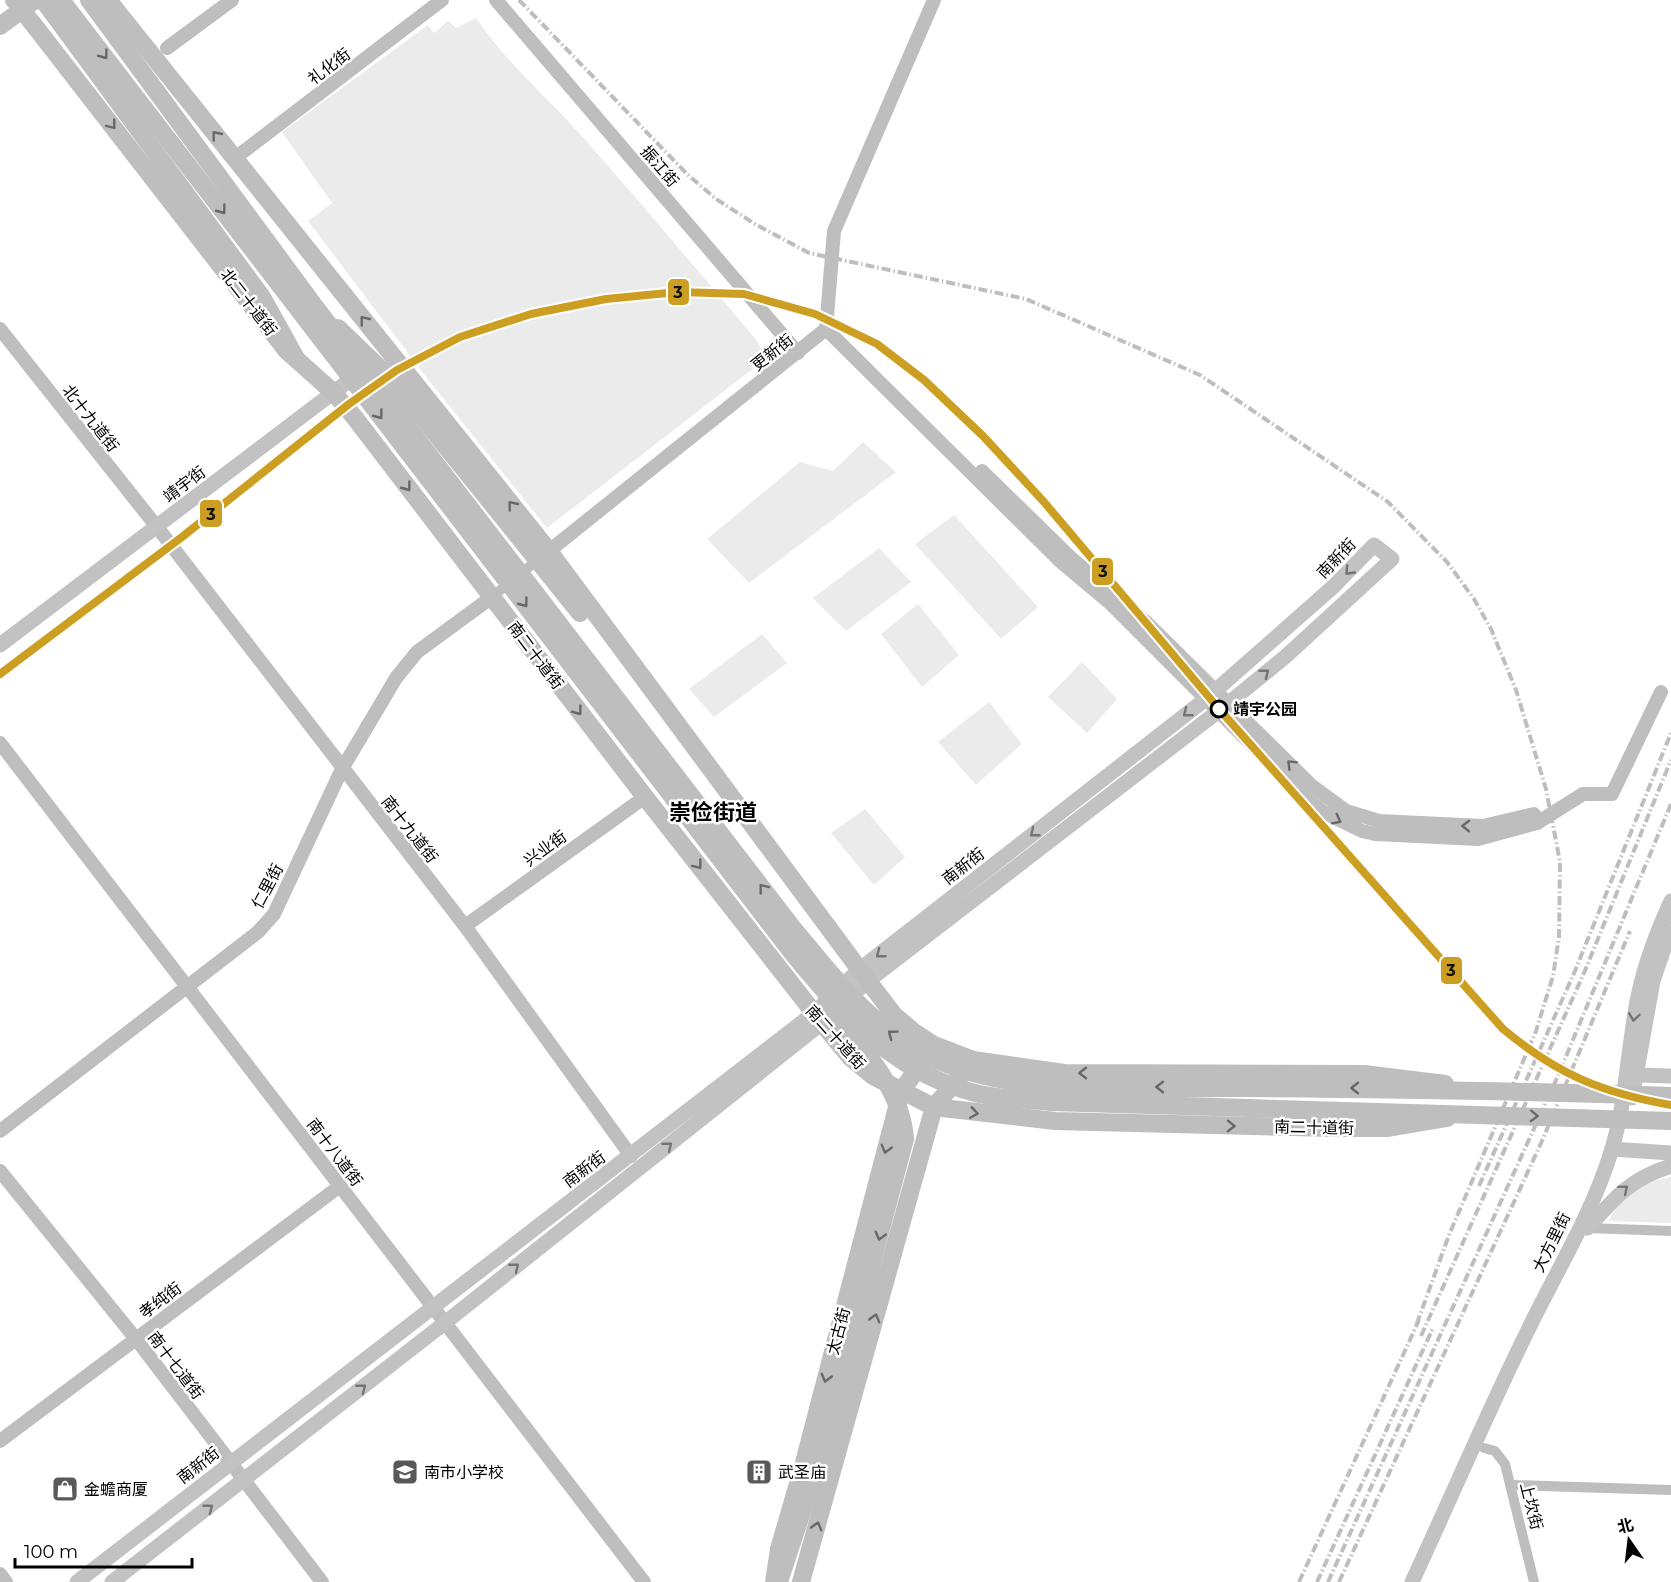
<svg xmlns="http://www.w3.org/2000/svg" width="1671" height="1582" font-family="Montserrat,'Noto Sans SC',sans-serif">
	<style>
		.green { fill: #ebebeb }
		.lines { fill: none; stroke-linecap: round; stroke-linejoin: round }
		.minor { stroke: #bebebe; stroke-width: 10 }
		.tertiary { stroke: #bebebe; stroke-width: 14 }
		.secondary { stroke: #c2c2c2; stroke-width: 15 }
		.primary { stroke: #bebebe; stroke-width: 18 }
		.trunk { stroke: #bebebe; stroke-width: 18 }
		.rail { stroke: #bebebe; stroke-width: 4; stroke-dasharray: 9 3 1.5 3; stroke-linecap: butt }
		.metro-1-casing { stroke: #fff; stroke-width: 12 }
		.metro-1 { stroke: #cc9f23; stroke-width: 8 }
		.oneway { stroke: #686868 }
		.oneway2 { stroke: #747474 }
		.stop-dot { fill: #fff; stroke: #000; stroke-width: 3 }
		.labels { text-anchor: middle; stroke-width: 5; stroke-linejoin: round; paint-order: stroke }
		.street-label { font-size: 16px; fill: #000; stroke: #fff }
		.stop-label { font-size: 16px; font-weight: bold; fill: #000; stroke: #fff; text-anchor: start }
		.poi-label { font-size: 16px; fill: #000; stroke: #fff; text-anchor: start }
		.district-label { font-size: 22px; font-weight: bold; fill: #000; stroke: #fff }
		.line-badge { stroke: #fff; stroke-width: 2 }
		.pale-badge-label { font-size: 16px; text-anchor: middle; font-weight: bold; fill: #111 }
	</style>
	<rect width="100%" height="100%" fill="#fff"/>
	<g class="green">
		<path d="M476 18C505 61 545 95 579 133 639 200 696 269 754 337L767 358 547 528 430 382 308 221 332 203 282 132 428 25 434 33 448 21 456 28Z"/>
		<path d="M863 442 896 472 749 583 707 539 800 462 833 471Z"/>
		<path d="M954 515 1038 607 1001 639 915 544Z"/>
		<path d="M879 548 911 582 846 631 813 598Z"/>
		<path d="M918 604 959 655 922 687 881 634Z"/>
		<path d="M762 634 787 663 714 717 689 689Z"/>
		<path d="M1082 662 1117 699 1087 733 1048 697Z"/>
		<path d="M989 702 1022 744 976 785 938 742Z"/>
		<path d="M865 809 905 857 874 885 831 833Z"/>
		<path d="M1671 1177V1223L1609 1221C1617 1198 1647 1181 1671 1177Z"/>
	</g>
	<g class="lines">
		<g class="minor">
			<path d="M492 597 541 557"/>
			<path d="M1588 1228 1671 1231"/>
			<path d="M1484 1448 1495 1451 1505 1464 1534 1582"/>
			<path d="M1512 1485 1671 1490"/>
		</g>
		<g class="tertiary">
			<path d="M496 0 798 353"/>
			<path d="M167 48 232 0"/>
			<path d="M235 158 442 0"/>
			<path d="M0 329 157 527 465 926 631 1156"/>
			<path d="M826 329 1061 562 1111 604 1303 796 1323 812 1362 831 1375 834 1478 839 1537 823 1583 794H1612L1661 692"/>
			<path d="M982 471 1070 557 1145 621 1312 786 1346 811 1379 821 1483 826 1534 814 1537 823"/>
			<path d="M549 551 826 329 834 231 934 0"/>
			<path d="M0 743 644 1582"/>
			<path d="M465 926 645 797"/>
			<path d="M0 1131 258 932 274 914 342 769 396 678 417 652 492 597"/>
			<path d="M0 1171 136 1339 322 1582"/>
			<path d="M0 1441 340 1186"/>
			<path d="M0 1574 6 1582"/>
			<path d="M781 1582 811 1491"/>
		</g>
		<g class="secondary">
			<path d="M0 645 359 373"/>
			<path d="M1638 1075 1671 1076"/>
			<path d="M1632 1098 1653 981 1671 928"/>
			<path d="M1612 1149 1671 1153"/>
			<path d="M1588 1228C1615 1197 1630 1179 1671 1166"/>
			<path d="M77 1582 814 1013 859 970 1207 698 1334 586 1374 545 1392 559 1285 657 1220 710 868 981 822 1023 446 1322 112 1582"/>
			<path d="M1412 1582C1451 1498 1487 1413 1528 1330 1556 1272 1592 1214 1611 1152 1625 1107 1627 1060 1635 1013 1641 973 1654 938 1671 901"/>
		</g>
		<g class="primary">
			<path d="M108 0 549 551 868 981 894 1015 914 1032 934 1045 973 1060 1064 1073 1364 1074 1445 1084"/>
			<path d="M37 29 286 350 334 393 355 418 645 797 822 1023 850 1057 873 1076 934 1107 1055 1121 1335 1128H1388L1447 1118"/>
			<path d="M338 328 394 382 580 613"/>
			<path d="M811 1491 905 1139C902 1086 856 1042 826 1002"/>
			<path d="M774 1582 779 1549 802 1470 901 1092 924 1059"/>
			<path d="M801 1582 934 1107 961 1075"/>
		</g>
		<g class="trunk">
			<path d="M14 0 37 29"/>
			<path d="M43 0 262 297 297 360"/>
			<path d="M61 0 794 955C842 1013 890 1068 965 1090 992 1099 1023 1099 1051 1102L1671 1121"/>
			<path d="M89 0 313 304 792 927C839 983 878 1037 949 1065 1032 1098 1154 1087 1243 1088 1386 1089 1528 1091 1671 1096"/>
			<path d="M0 26 35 0"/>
		</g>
		<g class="rail">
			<path d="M519 0 687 174 716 199 755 224 809 253 1026 299 1200 375 1388 502 1447 562 1474 599 1491 629 1516 690 1546 789 1560 862 1559 937 1553 976 1536 1031 1449 1235 1416 1326"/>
			<path d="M1479 1186 1575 971 1671 733"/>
			<path d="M1421 1336 1584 973 1671 760"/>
			<path d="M1299 1582 1419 1320"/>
			<path d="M1317 1582 1433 1328"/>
			<path d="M1328 1582 1557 1078 1671 804"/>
			<path d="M1339 1582 1542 1141 1630 931"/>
		</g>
		<defs>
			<path id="metro-1" d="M0 674 182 537 349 404 397 370 460 337 531 314 606 299 678 292 744 294 815 314 877 344 924 380 983 436 1044 502 1219 709 1503 1029C1557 1074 1602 1093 1671 1105"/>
		</defs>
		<use href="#metro-1" class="metro-1-casing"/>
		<use href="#metro-1" class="metro-1"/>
	</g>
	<defs><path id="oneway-chevron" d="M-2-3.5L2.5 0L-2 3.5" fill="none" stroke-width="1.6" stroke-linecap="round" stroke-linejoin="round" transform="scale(1.5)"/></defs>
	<g class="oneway">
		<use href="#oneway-chevron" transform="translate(104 55) rotate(53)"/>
		<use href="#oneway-chevron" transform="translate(112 125) rotate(52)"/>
		<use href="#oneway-chevron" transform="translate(216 135) rotate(-129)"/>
		<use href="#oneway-chevron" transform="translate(222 210) rotate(53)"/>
		<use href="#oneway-chevron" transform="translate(364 320) rotate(-129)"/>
		<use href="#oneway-chevron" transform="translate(379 415) rotate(53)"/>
		<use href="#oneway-chevron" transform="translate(407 487) rotate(53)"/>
		<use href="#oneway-chevron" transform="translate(512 505) rotate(-129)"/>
		<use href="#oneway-chevron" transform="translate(524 603) rotate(53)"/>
		<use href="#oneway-chevron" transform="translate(578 711) rotate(53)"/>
		<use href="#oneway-chevron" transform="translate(1291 764) rotate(-135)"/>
		<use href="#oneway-chevron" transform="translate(1337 820) rotate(27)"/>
		<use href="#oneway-chevron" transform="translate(1466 826) rotate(-179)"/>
		<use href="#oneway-chevron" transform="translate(698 865) rotate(52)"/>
		<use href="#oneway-chevron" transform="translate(763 888) rotate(-128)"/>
		<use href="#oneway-chevron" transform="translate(892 1034) rotate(-143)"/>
		<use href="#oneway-chevron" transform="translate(1083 1073) rotate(-180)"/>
		<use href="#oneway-chevron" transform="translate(1160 1087) rotate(-180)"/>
		<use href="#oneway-chevron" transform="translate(1355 1088) rotate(-180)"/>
		<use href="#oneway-chevron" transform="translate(974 1113) rotate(8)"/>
		<use href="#oneway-chevron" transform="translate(1534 1116) rotate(2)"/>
		<use href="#oneway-chevron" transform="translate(1231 1126) rotate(1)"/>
		<use href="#oneway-chevron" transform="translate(886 1149) rotate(105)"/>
		<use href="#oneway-chevron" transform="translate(880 1236) rotate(105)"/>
		<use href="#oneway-chevron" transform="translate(875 1318) rotate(-74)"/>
		<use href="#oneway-chevron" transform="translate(826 1378) rotate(105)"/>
		<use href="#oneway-chevron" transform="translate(817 1526) rotate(-74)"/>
	</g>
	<g class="oneway2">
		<use href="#oneway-chevron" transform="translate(1349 571) rotate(134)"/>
		<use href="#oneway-chevron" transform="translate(1265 673) rotate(-39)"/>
		<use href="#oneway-chevron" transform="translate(1187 713) rotate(142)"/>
		<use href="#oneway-chevron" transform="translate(1034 833) rotate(142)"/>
		<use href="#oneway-chevron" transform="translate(880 954) rotate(142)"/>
		<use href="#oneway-chevron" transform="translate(1634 1017) rotate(98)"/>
		<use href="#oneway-chevron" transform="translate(668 1146) rotate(-39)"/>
		<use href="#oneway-chevron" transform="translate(1624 1189) rotate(-40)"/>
		<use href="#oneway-chevron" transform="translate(515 1267) rotate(-39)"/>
		<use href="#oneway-chevron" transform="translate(362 1388) rotate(-38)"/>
		<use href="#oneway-chevron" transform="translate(209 1508) rotate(-38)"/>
	</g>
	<defs>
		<symbol id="school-square" viewBox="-11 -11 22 22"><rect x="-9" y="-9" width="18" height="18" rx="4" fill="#595959" stroke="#fff"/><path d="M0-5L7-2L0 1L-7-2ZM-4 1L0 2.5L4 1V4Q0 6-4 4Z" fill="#fff"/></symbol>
		<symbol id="building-square" viewBox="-11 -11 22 22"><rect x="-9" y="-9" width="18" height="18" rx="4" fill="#595959" stroke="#fff"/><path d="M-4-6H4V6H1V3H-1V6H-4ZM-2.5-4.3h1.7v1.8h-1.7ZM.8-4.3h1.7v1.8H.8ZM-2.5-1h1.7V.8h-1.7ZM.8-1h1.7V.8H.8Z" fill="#fff"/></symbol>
		<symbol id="shop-square" viewBox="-11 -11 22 22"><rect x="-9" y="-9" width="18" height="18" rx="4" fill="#595959" stroke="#fff"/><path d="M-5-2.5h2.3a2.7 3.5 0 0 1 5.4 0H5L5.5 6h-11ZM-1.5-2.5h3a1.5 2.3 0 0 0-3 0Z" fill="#fff"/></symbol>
	</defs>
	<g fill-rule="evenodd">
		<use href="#school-square" x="390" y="1457" width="30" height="30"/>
		<use href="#building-square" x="744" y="1457" width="30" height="30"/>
		<use href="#shop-square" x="50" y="1474" width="30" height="30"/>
	</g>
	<circle class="stop-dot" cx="1219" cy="709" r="8"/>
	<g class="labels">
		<g class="street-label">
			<text transform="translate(329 66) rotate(-37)" y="6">礼化街</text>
			<text transform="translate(660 166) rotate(49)" y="6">振江街</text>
			<text transform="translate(249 302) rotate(52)" y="6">北二十道街</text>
			<text transform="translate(772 352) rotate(-39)" y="6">更新街</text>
			<text transform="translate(91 418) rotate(52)" y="6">北十九道街</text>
			<text transform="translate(184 484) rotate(-37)" y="6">靖宇街</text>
			<text transform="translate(1336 558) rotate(-46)" y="6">南新街</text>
			<text transform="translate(536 655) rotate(53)" y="6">南二十道街</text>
			<text transform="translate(410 829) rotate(52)" y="6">南十九道街</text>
			<text transform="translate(545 848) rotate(-36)" y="6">兴业街</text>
			<text transform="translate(963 866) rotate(-38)" y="6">南新街</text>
			<text transform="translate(267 886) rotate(-62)" y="6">仁里街</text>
			<text transform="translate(836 1037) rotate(48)" y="6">南二十道街</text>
			<text transform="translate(1314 1127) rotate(1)" y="6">南二十道街</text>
			<text transform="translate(335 1152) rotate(53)" y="6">南十八道街</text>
			<text transform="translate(584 1169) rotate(-37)" y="6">南新街</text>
			<text transform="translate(1551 1242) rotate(-64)" y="6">大方里街</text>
			<text transform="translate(160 1300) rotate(-37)" y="6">孝纯街</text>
			<text transform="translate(838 1331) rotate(-75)" y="6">太古街</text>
			<text transform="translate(176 1365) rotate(53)" y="6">南十七道街</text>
			<text transform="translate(198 1465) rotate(-38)" y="6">南新街</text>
			<text transform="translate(1532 1506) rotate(76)" y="6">上坎街</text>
		</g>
		<g class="stop-label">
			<text x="1233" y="715">靖宇公园</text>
		</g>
		<g class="poi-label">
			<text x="424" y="1478">南市小学校</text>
			<text x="778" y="1478">武圣庙</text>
			<text x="84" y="1495">金蟾商厦</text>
		</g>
		<g class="district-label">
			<text x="713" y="820">崇俭街道</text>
		</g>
	</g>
	<g class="line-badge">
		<rect x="667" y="278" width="23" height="28" rx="6" fill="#cc9f23"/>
		<rect x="199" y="499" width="24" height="29" rx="6" fill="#cc9f23"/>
		<rect x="1091" y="557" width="23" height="29" rx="6" fill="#cc9f23"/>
		<rect x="1440" y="956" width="23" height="29" rx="6" fill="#cc9f23"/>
	</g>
	<g class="pale-badge-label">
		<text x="678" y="298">3</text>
		<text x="211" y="520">3</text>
		<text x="1103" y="577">3</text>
		<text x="1451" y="976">3</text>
	</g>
	<g transform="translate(1629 1540) rotate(346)" stroke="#ffffff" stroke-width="4.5" paint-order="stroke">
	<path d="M0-4.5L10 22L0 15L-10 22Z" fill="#000000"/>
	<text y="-9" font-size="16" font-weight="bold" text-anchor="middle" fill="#000000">北</text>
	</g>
	<path d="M15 1558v9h177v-9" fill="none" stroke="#000000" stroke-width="3"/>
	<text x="24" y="1558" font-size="18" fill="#000000" stroke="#ffffff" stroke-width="4.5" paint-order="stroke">100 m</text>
</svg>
